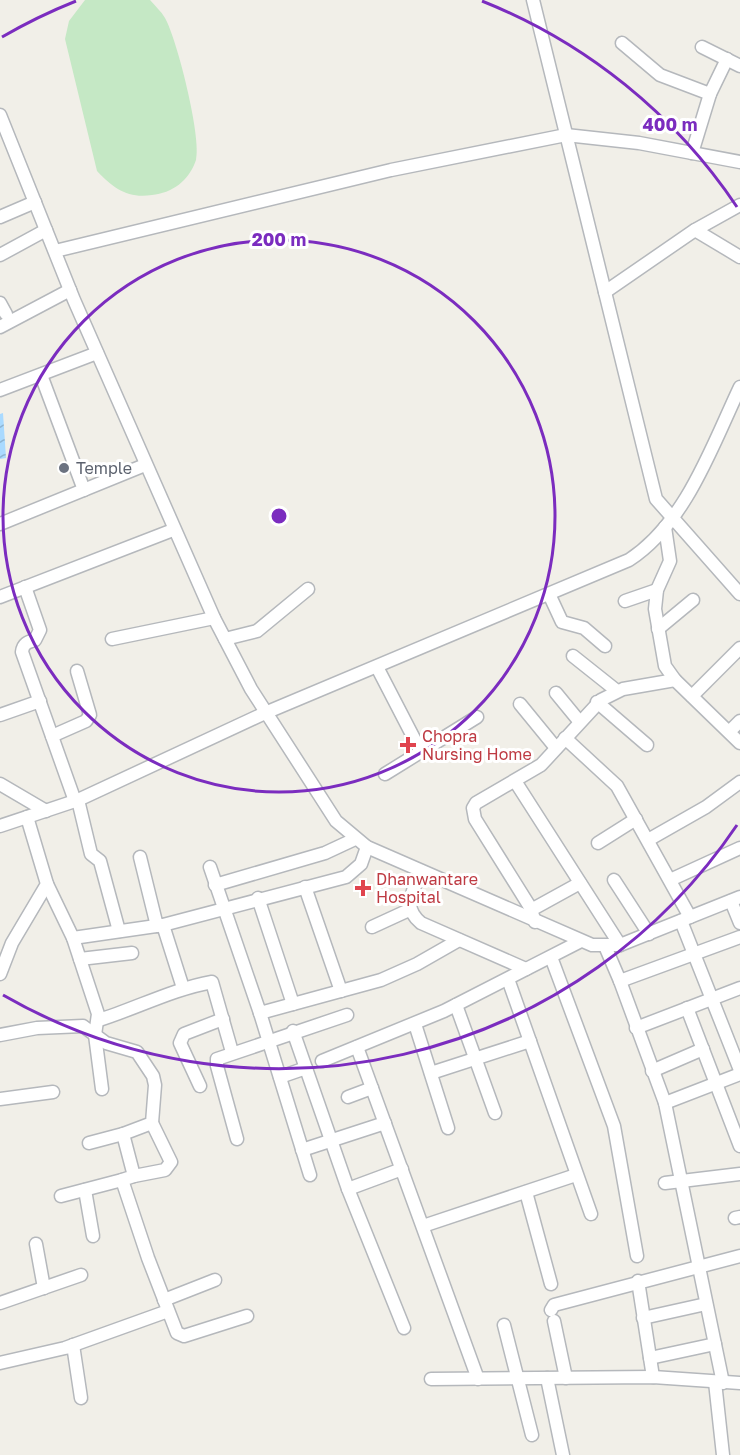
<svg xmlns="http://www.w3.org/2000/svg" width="740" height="1455" font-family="'Golos Text',sans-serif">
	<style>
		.pitch { fill: #c5e8c5 }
		.water { fill: url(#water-waves) }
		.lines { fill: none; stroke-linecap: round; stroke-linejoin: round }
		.minor-casing { stroke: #b5b8bc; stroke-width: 15 }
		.minor { stroke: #fff; stroke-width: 12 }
		.ring { fill: none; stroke: #7b2cbf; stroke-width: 3 }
		.worship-dot { fill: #6b7280; stroke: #fff; stroke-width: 2 }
		.health-dot { fill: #e0444e; stroke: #fff; stroke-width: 2 }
		.labels { text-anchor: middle; stroke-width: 6; stroke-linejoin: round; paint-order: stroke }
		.worship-label { font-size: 16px; fill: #5b616d; stroke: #fff; text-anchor: start }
		.health-label { font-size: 16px; fill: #be3a42; stroke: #fff; text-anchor: start }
		.centre { fill: #7b2cbf; stroke: #fff; stroke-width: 3 }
		.ring-label { font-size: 18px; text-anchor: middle; font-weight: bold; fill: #7b2cbf; stroke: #fff; stroke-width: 6; stroke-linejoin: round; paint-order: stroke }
	</style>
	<defs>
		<pattern id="water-waves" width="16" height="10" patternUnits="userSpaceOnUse" patternTransform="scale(1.5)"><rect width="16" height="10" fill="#aadaff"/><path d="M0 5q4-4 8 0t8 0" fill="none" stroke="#8eb4d2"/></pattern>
	</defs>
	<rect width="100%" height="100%" fill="#f1efe8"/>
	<path class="pitch" d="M85 0H150C155 6 161 11 165 18 177 39 202 138 196 160 189 181 172 193 152 195 128 199 113 188 97 171L65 39 69 21Z"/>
	<path class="water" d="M3 413 6 458 0 459V414Z"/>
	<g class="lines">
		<defs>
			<g id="minor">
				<path d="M533 0 656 499 740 594"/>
				<path d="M622 43 660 75 710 94"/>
				<path d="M702 47 740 66"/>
				<path d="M0 115 74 300 214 618 251 689 336 821 367 847 592 945H620L740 897"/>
				<path d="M692 153 710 94 727 59"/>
				<path d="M0 217 35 202"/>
				<path d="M695 230 740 257"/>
				<path d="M55 251 391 170 566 135 639 143 740 162"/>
				<path d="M0 255 46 230"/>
				<path d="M605 292 695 230 740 205"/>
				<path d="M0 303 6 314"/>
				<path d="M0 327 70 290"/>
				<path d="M41 375 84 490"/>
				<path d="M0 390 97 353"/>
				<path d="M0 524 145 465"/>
				<path d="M665 527 670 561 657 590 655 609 665 666 675 680 740 743"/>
				<path d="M25 587 40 630 35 640C28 642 23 643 22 652L75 801"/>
				<path d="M549 594 562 622 584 628 605 646"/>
				<path d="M0 597 173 530"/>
				<path d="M625 601 657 590"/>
				<path d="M658 629 693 600"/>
				<path d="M112 639 214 618"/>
				<path d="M225 639 257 631 308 589"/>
				<path d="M573 656 617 691"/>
				<path d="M377 667 421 752"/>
				<path d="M556 693 579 721"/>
				<path d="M692 696 740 648"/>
				<path d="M597 702 647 745"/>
				<path d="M520 704 556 748"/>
				<path d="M0 715 40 701"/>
				<path d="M730 731 740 721"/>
				<path d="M52 736 86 721 90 715 77 671"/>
				<path d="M565 738 617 786 690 917"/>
				<path d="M385 774 477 717"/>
				<path d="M515 781 620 945"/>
				<path d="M0 784 46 811"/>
				<path d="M78 800 91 854 100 861 119 931"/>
				<path d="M0 826 78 800 265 713 629 560C686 523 712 446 740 387"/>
				<path d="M648 840 706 807 740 782"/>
				<path d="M598 843 636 819"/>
				<path d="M140 857 157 926"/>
				<path d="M210 867 260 1013 381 980 417 964 459 940"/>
				<path d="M421 871C413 893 401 906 421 923L526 969"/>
				<path d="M614 880 649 934"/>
				<path d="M670 880 740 848"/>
				<path d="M47 884 73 938 98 1014 95 1035 102 1089"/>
				<path d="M215 885 325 853 355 839"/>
				<path d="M305 887 341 991"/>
				<path d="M258 898 293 1004"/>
				<path d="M731 901 740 923"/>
				<path d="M531 910 580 883"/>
				<path d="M681 921 740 1070"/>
				<path d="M535 922 530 907 475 819 473 808 476 803 541 765 601 700 623 689 675 680"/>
				<path d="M163 925 183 988"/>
				<path d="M372 927 409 910"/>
				<path d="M73 938 163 925 346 877 361 864 367 847"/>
				<path d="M605 946 620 981 740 937"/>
				<path d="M551 957 614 1126 637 1256"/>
				<path d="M80 959 132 953"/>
				<path d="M0 974 12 943 47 884 27 817"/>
				<path d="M508 979 591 1214"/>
				<path d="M620 981 665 1103 723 1383"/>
				<path d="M456 1005 495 1113"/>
				<path d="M687 1008 740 1146"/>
				<path d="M260 1013 310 1175"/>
				<path d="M99 1020C137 1008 173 989 212 982L232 1052"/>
				<path d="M415 1024 448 1128"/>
				<path d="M636 1028 740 988"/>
				<path d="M293 1031 348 1189 404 1328"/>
				<path d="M0 1035 37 1028 83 1026 106 1043 137 1052 153 1076 155 1085 152 1123 123 1134 134 1176 122 1180 148 1258 177 1333 184 1336 247 1316"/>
				<path d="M357 1047 478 1379"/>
				<path d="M322 1061 444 1011 581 941"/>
				<path d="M652 1071 703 1049"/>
				<path d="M431 1073 530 1041"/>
				<path d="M280 1077 306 1068"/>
				<path d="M200 1086 180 1043 184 1034 223 1019"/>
				<path d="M348 1097 372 1088"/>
				<path d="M0 1099 53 1092"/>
				<path d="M665 1103 740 1074"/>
				<path d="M237 1139 217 1066V1059L347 1015"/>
				<path d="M89 1143 123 1134"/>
				<path d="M302 1150 385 1123"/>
				<path d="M134 1176 165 1170 171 1162 152 1123"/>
				<path d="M665 1183 740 1174"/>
				<path d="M348 1189 402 1169"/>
				<path d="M85 1190 93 1236"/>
				<path d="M526 1192 551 1284"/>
				<path d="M61 1196 122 1180"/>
				<path d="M735 1218 740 1217"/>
				<path d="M423 1226 576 1175"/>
				<path d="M36 1244 44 1288"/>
				<path d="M638 1281 653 1377"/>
				<path d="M164 1300 215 1280"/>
				<path d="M0 1303 81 1275"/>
				<path d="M551 1310 554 1305 740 1256"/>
				<path d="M643 1318 706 1304"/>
				<path d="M554 1321 566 1378"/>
				<path d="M504 1325 532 1435"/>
				<path d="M73 1345 81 1398"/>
				<path d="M650 1358 715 1344"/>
				<path d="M0 1363 65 1348 168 1311"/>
				<path d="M547 1378 563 1455"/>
				<path d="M431 1379 653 1377 740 1383"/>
				<path d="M715 1382 723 1455"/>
			</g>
		</defs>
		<use href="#minor" class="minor-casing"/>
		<use href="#minor" class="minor"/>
	</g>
	<g class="ring">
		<circle cx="279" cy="516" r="276"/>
		<path d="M737 825A553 553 0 0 1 3 995M2 37A553 553 0 0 1 76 1M482 1A553 553 0 0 1 737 207"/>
	</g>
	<circle class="worship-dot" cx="64" cy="468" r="6"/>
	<g class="health-dot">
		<path d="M405 736h6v6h6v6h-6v6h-6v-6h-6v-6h6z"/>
		<path d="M360 879h6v6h6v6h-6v6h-6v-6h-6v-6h6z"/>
	</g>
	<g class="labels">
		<g class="worship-label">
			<text x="76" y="474">Temple</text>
		</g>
		<g class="health-label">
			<text x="422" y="742">Chopra<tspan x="422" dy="18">Nursing Home</tspan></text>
			<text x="376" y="885">Dhanwantare<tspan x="376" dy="18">Hospital</tspan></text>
		</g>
	</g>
	<circle cx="279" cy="516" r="9" class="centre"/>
	<g class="ring-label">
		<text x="670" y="131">400 m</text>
		<text x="279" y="246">200 m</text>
	</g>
</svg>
